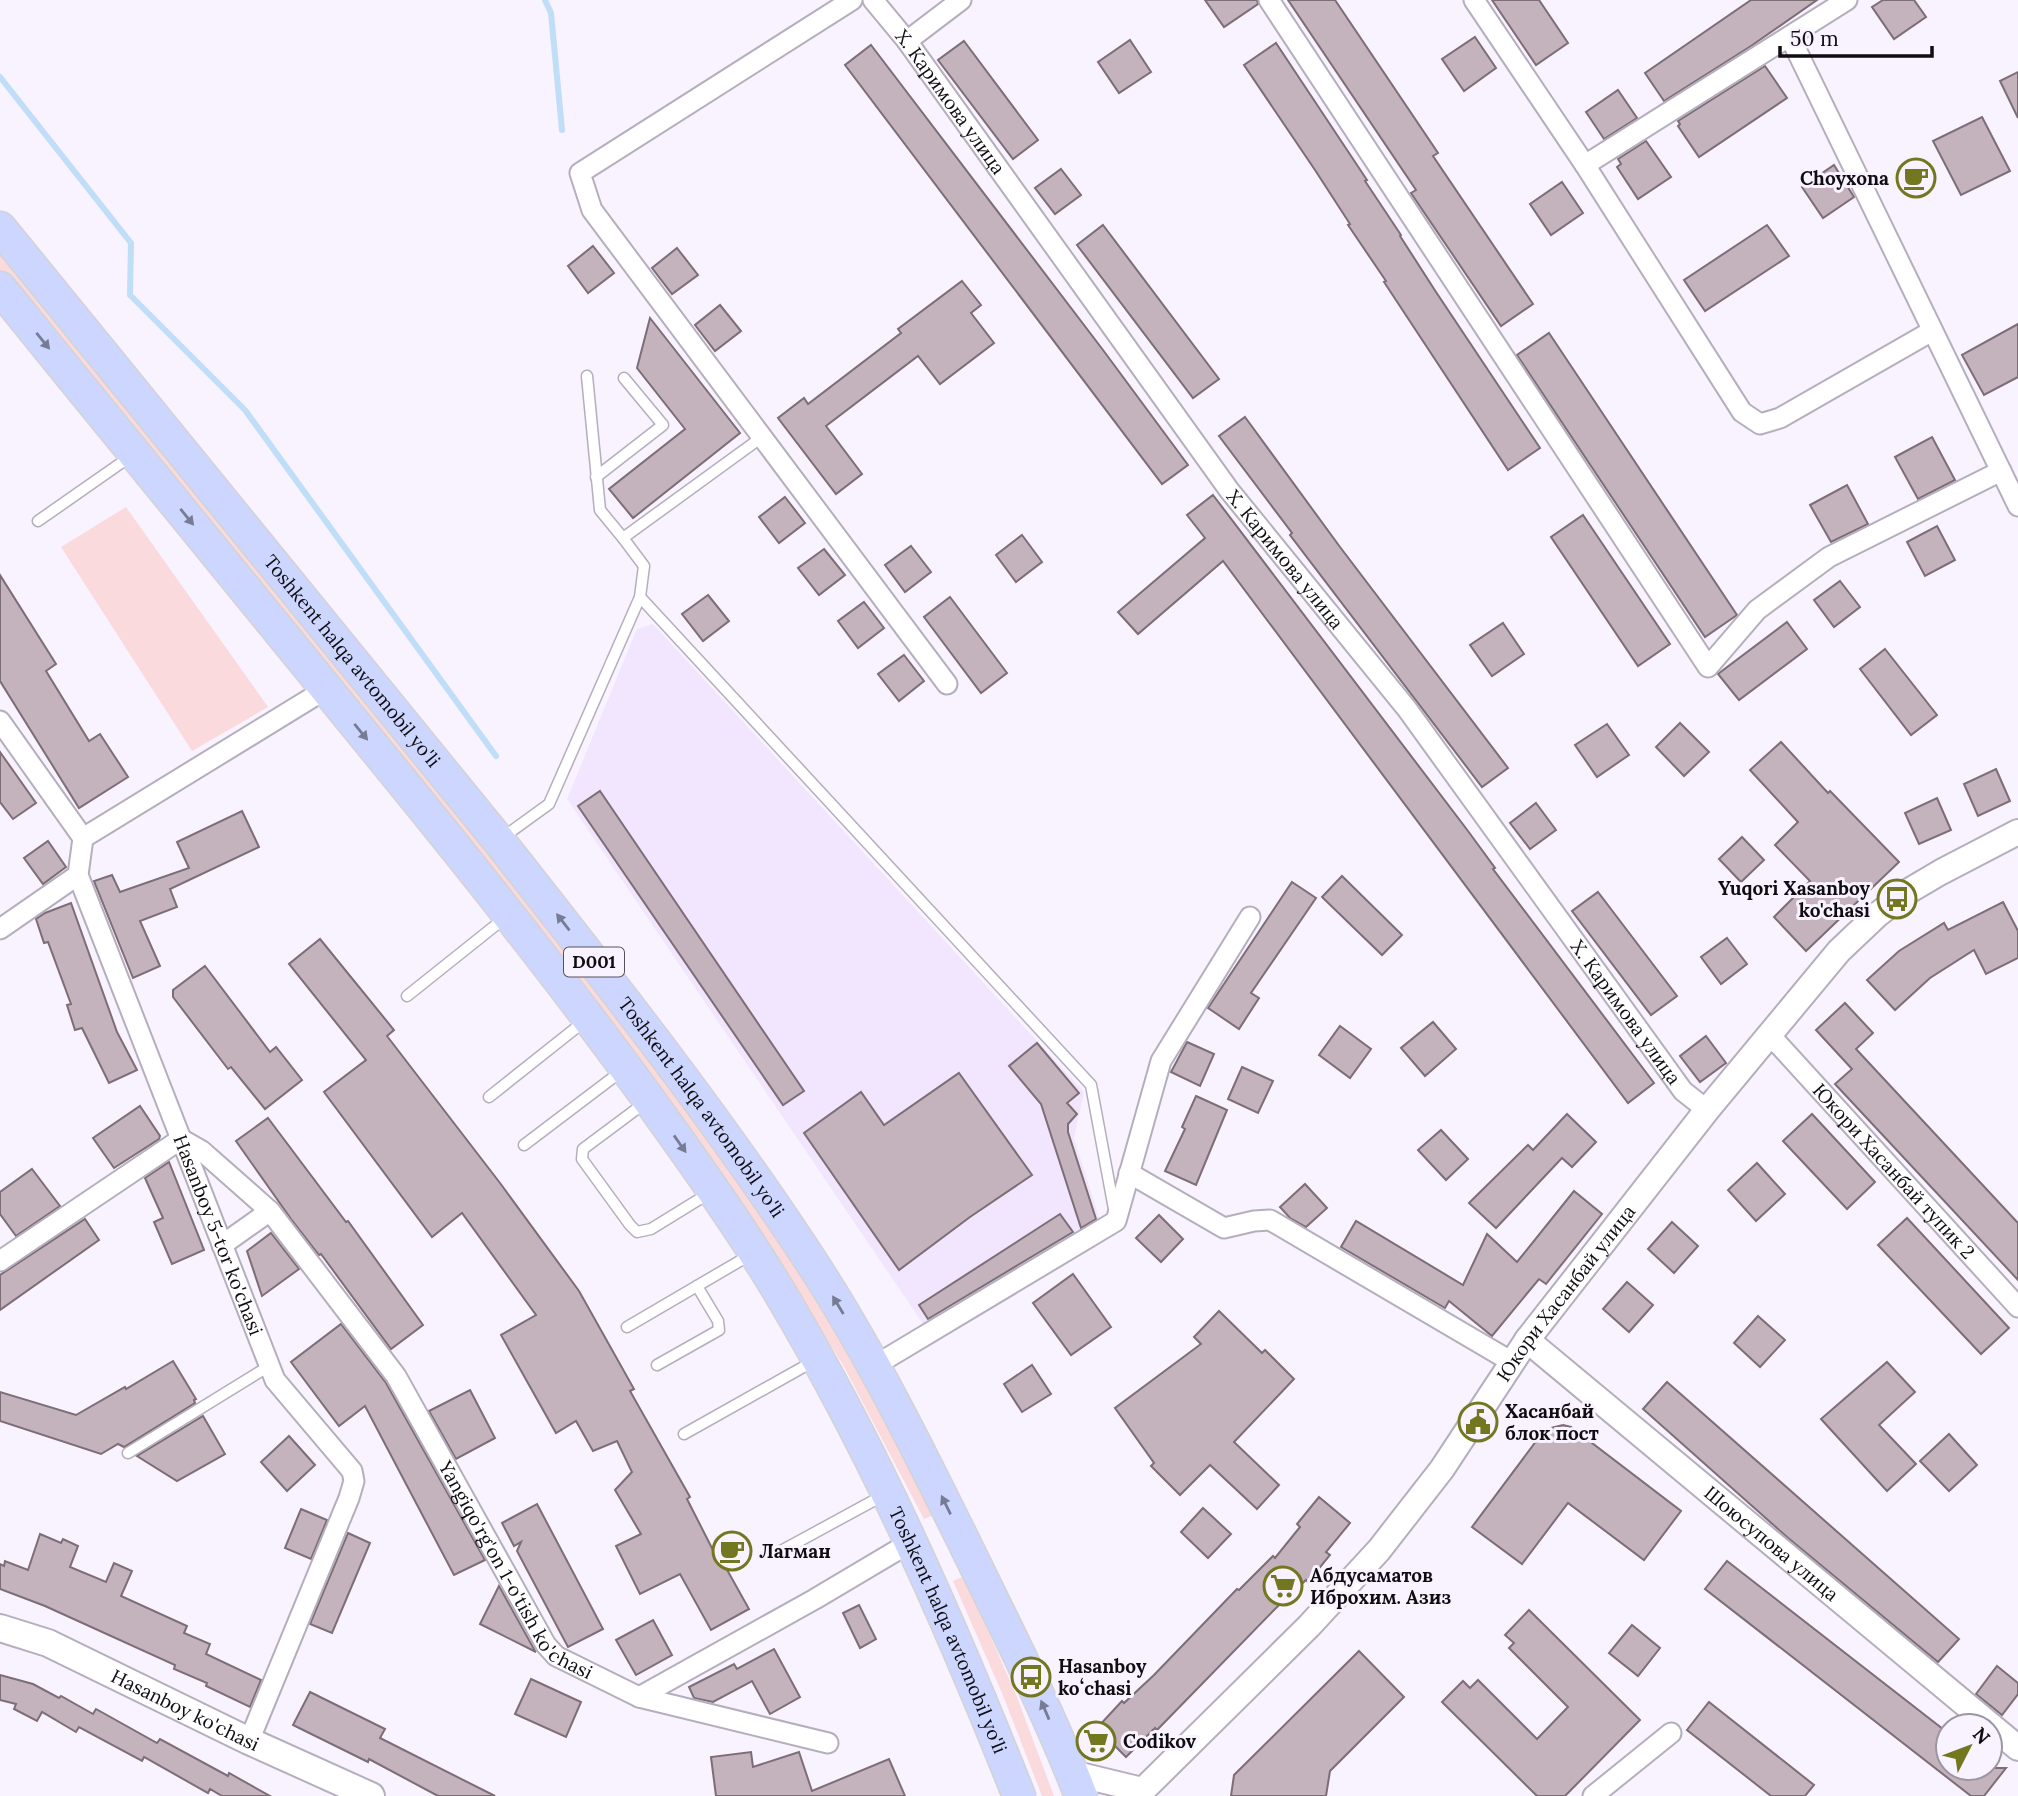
<svg xmlns="http://www.w3.org/2000/svg" width="2018" height="1796" font-family="Lora,serif">
	<style>
		.built { fill: #f1e6fd }
		.green { fill: #fadadc }
		.lines { fill: none; stroke-linecap: round; stroke-linejoin: round }
		.stream { stroke: #c0def7; stroke-width: 6 }
		.building { fill: #c4b3bd; stroke: #7c6d76; stroke-width: 2 }
		.service-casing { stroke: #b5aebd; stroke-width: 13 }
		.minor-casing { stroke: #b5aebd; stroke-width: 23 }
		.tertiary-casing { stroke: #b5aebd; stroke-width: 28 }
		.secondary-casing { stroke: #b5aebd; stroke-width: 30 }
		.trunk-casing { stroke: #d4d3d4; stroke-width: 35 }
		.service { stroke: #fff; stroke-width: 10 }
		.minor { stroke: #fff; stroke-width: 19 }
		.tertiary { stroke: #fff; stroke-width: 24 }
		.secondary { stroke: #fff; stroke-width: 26 }
		.trunk { stroke: #ccd6fe; stroke-width: 32 }
		.oneway { fill: #777c94 }
		.labels { text-anchor: middle; stroke-width: 6; stroke-linejoin: round; paint-order: stroke }
		.shield { fill: #f9f2ff; stroke: #565259; stroke-width: 2 }
		.shield-label { font-size: 18px; font-weight: bold; fill: #100d12 }
		.street-label { font-size: 19px; fill: #100d12; stroke: #f9f2ff }
		.poi-label { font-size: 19px; font-weight: bold; fill: #100d12; stroke: #f9f2ff; text-anchor: start }
	</style>
	<rect width="100%" height="100%" fill="#f9f2ff"/>
	<path class="built" d="M653 624 1084 1092 1074 1138 1101 1224 932 1337 567 799 637 629Z"/>
	<g class="green">
		<path d="M0 250 408 747 696 1117 792 1261 852 1359 934 1515 924 1519 843 1365 782 1267 398 755 0 271Z"/>
		<path d="M126 507 268 707 192 751 61 547Z"/>
		<path d="M964 1576 1017 1697 1054 1796H1042L1002 1693 953 1581Z"/>
	</g>
	<g class="lines">
		<g class="stream">
			<path d="M545 0 551 13 562 130"/>
			<path d="M0 77 131 243 130 295 245 410 496 756"/>
		</g>
	</g>
	<g class="building">
		<path d="M1205 0H1257L1258 4 1224 27Z"/>
		<path d="M1288 0H1335L1438 153 1433 156 1533 304 1501 326 1411 193 1416 190Z"/>
		<path d="M1492 0H1539L1568 43 1536 65Z"/>
		<path d="M1751 0H1817L1751 46 1664 101 1645 73Z"/>
		<path d="M1883 0H1914L1926 17 1894 39 1872 7Z"/>
		<path d="M1475 37 1496 68 1464 91 1442 59Z"/>
		<path d="M1130 40 1151 72 1119 93 1098 62Z"/>
		<path d="M964 41 1038 140 1013 159 938 60Z"/>
		<path d="M1276 43 1367 180 1365 181 1401 235 1400 236 1436 292 1540 448 1508 470 1384 282 1386 281 1348 225 1350 224 1315 170 1244 65Z"/>
		<path d="M871 45 1103 350 1188 465 1162 484 845 65Z"/>
		<path d="M1765 66 1787 98 1699 157 1678 126 1680 124 1678 121Z"/>
		<path d="M2018 72V118L2000 81Z"/>
		<path d="M1618 90 1637 118 1604 139 1586 112Z"/>
		<path d="M1982 117 2010 171 1961 195 1933 141Z"/>
		<path d="M1646 141 1671 177 1638 199 1617 167 1621 164 1618 159Z"/>
		<path d="M1834 165 1854 197 1823 218 1802 187Z"/>
		<path d="M1061 169 1081 195 1055 214 1035 188Z"/>
		<path d="M1562 182 1583 213 1551 235 1530 204Z"/>
		<path d="M1103 225 1219 379 1193 398 1077 245Z"/>
		<path d="M1767 225 1789 256 1705 311 1684 280Z"/>
		<path d="M593 246 614 273 588 293 568 266Z"/>
		<path d="M677 248 698 275 672 294 652 268Z"/>
		<path d="M962 281 981 305 971 313 994 343 940 384 918 356 826 426 862 474 836 494 778 418 804 398 808 404 901 333 898 329Z"/>
		<path d="M720 305 741 331 715 351 695 325Z"/>
		<path d="M650 318 740 433 633 518 609 489 685 429 637 368Z"/>
		<path d="M2018 324V377L1984 395 1962 355Z"/>
		<path d="M1549 333 1737 615 1705 637 1517 355Z"/>
		<path d="M1245 417 1340 547 1508 768 1482 787 1290 535 1292 533 1219 436Z"/>
		<path d="M1932 437 1955 480 1918 499 1895 457Z"/>
		<path d="M1847 485 1868 524 1831 542 1810 505Z"/>
		<path d="M1213 495 1468 831 1495 868 1493 869 1654 1083 1628 1103 1223 561 1138 634 1118 612 1205 538 1187 515Z"/>
		<path d="M785 497 805 523 779 543 759 517Z"/>
		<path d="M1583 515 1670 644 1638 666 1551 537Z"/>
		<path d="M1937 526 1955 560 1925 576 1907 542Z"/>
		<path d="M1022 535 1042 562 1016 582 996 555Z"/>
		<path d="M911 546 931 572 905 592 885 565Z"/>
		<path d="M824 549 845 575 819 595 798 568Z"/>
		<path d="M0 575 56 664 46 671 89 741 100 734 128 777 79 808 0 681Z"/>
		<path d="M1840 581 1860 607 1834 627 1814 600Z"/>
		<path d="M708 595 729 621 703 641 682 614Z"/>
		<path d="M950 597 1007 673 981 693 924 617Z"/>
		<path d="M864 602 884 628 858 648 838 621Z"/>
		<path d="M1787 622 1807 649 1739 700 1718 674Z"/>
		<path d="M1503 623 1524 654 1492 676 1470 645Z"/>
		<path d="M1885 649 1937 715 1911 735 1860 669Z"/>
		<path d="M904 655 924 681 899 701 878 674Z"/>
		<path d="M1680 723 1709 752 1684 776 1656 747Z"/>
		<path d="M1607 724 1629 755 1597 777 1575 745Z"/>
		<path d="M1781 742 1828 793 1830 791 1899 862 1806 951 1774 917 1810 881 1775 845 1798 822 1750 770Z"/>
		<path d="M0 752 36 803 13 819 0 802Z"/>
		<path d="M1996 769 2010 801 1978 816 1964 784Z"/>
		<path d="M600 791 804 1091 783 1105 578 806Z"/>
		<path d="M1937 798 1951 830 1919 844 1905 813Z"/>
		<path d="M1536 803 1556 830 1530 849 1510 823Z"/>
		<path d="M242 811 259 847 170 889 177 907 140 921 160 966 133 978 94 881 112 875 120 892 189 868 177 842Z"/>
		<path d="M1742 837 1764 860 1741 882 1719 859Z"/>
		<path d="M48 841 66 867 43 884 24 858Z"/>
		<path d="M1342 876 1402 935 1382 955 1322 897Z"/>
		<path d="M1292 882 1316 898 1251 993 1259 998 1239 1029 1208 1008Z"/>
		<path d="M1598 892 1677 996 1651 1015 1572 911Z"/>
		<path d="M2003 902 2018 931V958L1986 974 1974 950 1930 978 1895 1010 1867 980 1899 951 1944 923 1948 930Z"/>
		<path d="M71 903 117 1032 137 1070 109 1083 82 1028 75 1030 67 1005 71 1004 48 942 44 943 36 919 45 913Z"/>
		<path d="M1727 938 1747 964 1721 984 1701 957Z"/>
		<path d="M320 939 394 1030 387 1036 500 1183 579 1291 634 1389 630 1391 690 1497 687 1499 718 1560 721 1559 749 1609 711 1630 680 1574 640 1594 616 1546 641 1534 615 1490 632 1472 617 1441 593 1451 576 1421 556 1433 501 1335 536 1315 462 1213 432 1237 324 1092 366 1060 289 964Z"/>
		<path d="M205 966 270 1052 276 1047 302 1080 265 1109 231 1067 228 1069 173 997V990Z"/>
		<path d="M1845 1003 1873 1033 1856 1049 2018 1223V1280L1835 1084 1852 1069 1816 1030Z"/>
		<path d="M1433 1022 1456 1049 1425 1076 1401 1048Z"/>
		<path d="M1340 1026 1371 1049 1350 1078 1319 1055Z"/>
		<path d="M1706 1036 1726 1063 1700 1082 1680 1056Z"/>
		<path d="M1187 1042 1214 1054 1200 1086 1171 1072Z"/>
		<path d="M1037 1043 1079 1093 1067 1103 1077 1114 1068 1124V1132L1096 1219 1081 1228 1041 1104 1009 1066Z"/>
		<path d="M1242 1067 1273 1081 1258 1113 1228 1099Z"/>
		<path d="M959 1073 1032 1175 970 1217 899 1270 804 1133 861 1092 884 1125Z"/>
		<path d="M1196 1096 1227 1110 1196 1185 1165 1171 1185 1129 1182 1127Z"/>
		<path d="M140 1106 160 1136 159 1139 114 1168 93 1138Z"/>
		<path d="M1567 1114 1596 1142 1572 1167 1562 1158 1496 1228 1469 1203 1528 1145 1533 1150Z"/>
		<path d="M1812 1114 1875 1182 1847 1209 1783 1141Z"/>
		<path d="M268 1118 346 1222 348 1221 423 1325 391 1349 321 1254 319 1255 291 1219 236 1141Z"/>
		<path d="M1441 1130 1468 1159 1446 1180 1418 1150Z"/>
		<path d="M169 1162 204 1250 172 1264 154 1222 163 1218 145 1178Z"/>
		<path d="M1757 1163 1785 1194 1756 1221 1728 1190Z"/>
		<path d="M32 1169 60 1206 16 1236 0 1214V1192Z"/>
		<path d="M1305 1184 1327 1208 1306 1227 1290 1218 1280 1207Z"/>
		<path d="M1574 1191 1602 1214 1546 1284 1539 1279 1492 1336 1449 1301 1445 1308 1341 1247 1356 1221 1463 1285 1487 1234 1517 1262Z"/>
		<path d="M1060 1214 1073 1232 928 1319 919 1305Z"/>
		<path d="M1159 1215 1183 1239 1161 1262 1136 1238Z"/>
		<path d="M1907 1218 2009 1328 1981 1354 1878 1245Z"/>
		<path d="M85 1219 99 1240 0 1310V1275Z"/>
		<path d="M1672 1222 1698 1246 1674 1273 1648 1249Z"/>
		<path d="M271 1233 299 1269 262 1296 247 1251Z"/>
		<path d="M1073 1274 1111 1327 1071 1355 1033 1303Z"/>
		<path d="M1627 1282 1653 1305 1629 1332 1603 1309Z"/>
		<path d="M1219 1311 1262 1353 1265 1350 1294 1379 1234 1442 1279 1485 1257 1509 1210 1465 1180 1495 1151 1466 1154 1463 1115 1408 1201 1344 1194 1337Z"/>
		<path d="M1758 1316 1785 1340 1760 1367 1734 1343Z"/>
		<path d="M341 1324 386 1383 485 1560 454 1575 365 1406 339 1426 291 1362Z"/>
		<path d="M173 1361 196 1399 194 1400 195 1403 124 1447 118 1444 101 1454 0 1421V1392L76 1415 125 1387 126 1389Z"/>
		<path d="M1887 1362 1915 1392 1879 1425 1916 1464 1887 1491 1821 1419Z"/>
		<path d="M1032 1365 1051 1394 1022 1412 1004 1384Z"/>
		<path d="M1667 1382 1959 1639 1938 1662 1787 1537 1643 1409Z"/>
		<path d="M470 1390 495 1438 456 1459 429 1411Z"/>
		<path d="M203 1416 225 1454 177 1481 137 1456Z"/>
		<path d="M1563 1425 1571 1427 1681 1511 1644 1560 1568 1503 1522 1564 1472 1527 1540 1436 1547 1429Z"/>
		<path d="M1949 1434 1977 1465 1949 1491 1920 1461Z"/>
		<path d="M289 1436 315 1465 287 1491 261 1462Z"/>
		<path d="M1319 1497 1350 1523 1326 1552 1330 1555 1308 1582 1306 1580 1276 1608 1157 1730 1155 1728 1126 1757 1097 1728 1122 1701 1124 1703 1154 1675 1237 1589 1239 1590 1273 1556 1275 1558 1300 1527 1297 1524Z"/>
		<path d="M537 1504 603 1629 568 1647 517 1551 521 1542 514 1546 502 1523Z"/>
		<path d="M1203 1508 1231 1534 1208 1558 1181 1532Z"/>
		<path d="M301 1509 327 1520 311 1559 285 1548Z"/>
		<path d="M348 1533 370 1543 332 1633 310 1624Z"/>
		<path d="M40 1534 61 1543 63 1539 78 1546 70 1567 106 1582 114 1563 132 1571 121 1596 187 1626 184 1633 210 1644 206 1654 261 1680 250 1707 206 1686 207 1683 174 1669 175 1665 45 1606 0 1589V1564L4 1566 5 1561 28 1570Z"/>
		<path d="M1727 1561 1948 1733V1768H2006L1984 1796H1971L1705 1589Z"/>
		<path d="M499 1586 535 1651 536 1652 480 1624Z"/>
		<path d="M859 1605 876 1639 860 1648 843 1613Z"/>
		<path d="M1529 1610 1640 1720 1565 1796H1537L1442 1702 1463 1681 1470 1688 1478 1680 1537 1739 1568 1707 1509 1648 1514 1643 1505 1635Z"/>
		<path d="M653 1620 672 1655 636 1675 616 1640Z"/>
		<path d="M1632 1625 1660 1648 1638 1676 1609 1653Z"/>
		<path d="M774 1649 800 1697 770 1714 752 1681 713 1702 694 1698 689 1687 734 1664 737 1669Z"/>
		<path d="M1359 1651 1404 1697 1330 1771 1326 1796H1231L1234 1775Z"/>
		<path d="M1997 1666 2018 1683V1694L2002 1715 1976 1694Z"/>
		<path d="M0 1675 33 1684 59 1698 61 1696 93 1714 96 1709 157 1743 160 1739 228 1776 229 1773 270 1796H222L210 1789 208 1793 144 1757 142 1761 79 1727 76 1732 42 1712 37 1721 14 1709 16 1704 0 1700Z"/>
		<path d="M531 1679 581 1702 566 1737 515 1714Z"/>
		<path d="M310 1692 385 1729 380 1738 495 1796H438L369 1759 368 1762 293 1725Z"/>
		<path d="M1709 1702 1814 1785 1805 1796H1771L1687 1730Z"/>
		<path d="M751 1752 753 1767 799 1752 812 1791 889 1759 905 1796H716L711 1757Z"/>
	</g>
	<g class="lines">
		<defs>
			<g id="service">
				<path d="M587 376 600 510 623 538"/>
				<path d="M596 477 663 425 624 378"/>
				<path d="M38 521 131 456"/>
				<path d="M640 597 1091 1085 1114 1209"/>
				<path d="M502 838 549 804 640 597 644 566 623 538 762 437"/>
				<path d="M407 996 506 917"/>
				<path d="M489 1097 586 1020"/>
				<path d="M646 1102 583 1149 582 1159 630 1225 637 1232 651 1229 711 1192"/>
				<path d="M524 1145 623 1070"/>
				<path d="M627 1327 750 1255"/>
				<path d="M657 1365 719 1330 718 1321 697 1286"/>
				<path d="M684 1434 814 1361"/>
				<path d="M128 1453 269 1366"/>
				<path d="M781 1551 884 1495"/>
			</g>
			<g id="minor">
				<path d="M852 0 580 173 592 210 947 684"/>
				<path id="s1" d="M873 0 907 41 1229 490 1407 709 1683 1091 1707 1110"/>
				<path d="M1269 0 1708 667 1757 610 1829 557 2001 471"/>
				<path d="M1474 0 1585 165 1742 412 1760 424 1780 418 1932 331"/>
				<path d="M1790 37 2018 506"/>
				<path d="M907 41 961 0"/>
				<path d="M1585 165 1847 0"/>
				<path id="s2" d="M0 721 83 838 78 875 275 1380 352 1471 354 1481 349 1498 249 1741"/>
				<path d="M83 838 326 689"/>
				<path d="M0 929 78 875"/>
				<path id="s3" d="M1770 1035 2018 1307"/>
				<path d="M1129 1173 1224 1228 1254 1221 1270 1220 1512 1362"/>
				<path id="s4" d="M222 1245 270 1211 396 1376 546 1645 556 1656 639 1697 828 1743"/>
				<path d="M0 1261 181 1139 202 1151 270 1211"/>
				<path d="M874 1366 1116 1221 1161 1061 1250 917"/>
				<path d="M639 1697 815 1599 911 1542"/>
				<path d="M1593 1796 1671 1733"/>
			</g>
			<g id="tertiary">
				<path id="s5" d="M1527 1340 2018 1748"/>
				<path d="M1072 1773 1142 1790"/>
				<path id="s6" d="M1137 1796 1309 1626 1379 1550 1442 1469 1527 1340 1707 1110 1839 951 1877 915 1907 892 1941 872 2018 832"/>
			</g>
			<g id="secondary">
				<path id="s7" d="M0 1628 48 1643 249 1741 371 1796"/>
			</g>
			<g id="trunk">
				<path id="s8" d="M0 228 499 841C609 981 721 1122 818 1272 873 1358 918 1449 963 1540 1004 1624 1047 1708 1081 1796"/>
				<path id="s9" d="M0 288C131 450 263 611 395 773 488 887 579 1002 665 1122 706 1179 747 1237 783 1298 877 1456 951 1625 1019 1796"/>
			</g>
		</defs>
		<use href="#service" class="service-casing"/>
		<use href="#minor" class="minor-casing"/>
		<use href="#tertiary" class="tertiary-casing"/>
		<use href="#secondary" class="secondary-casing"/>
		<use href="#trunk" class="trunk-casing"/>
		<use href="#service" class="service"/>
		<use href="#minor" class="minor"/>
		<use href="#tertiary" class="tertiary"/>
		<use href="#secondary" class="secondary"/>
		<use href="#trunk" class="trunk"/>
	</g>
	<defs><path id="oneway-solid" d="M-6-.8H1V-3.2L6.5 0L1 3.2V.8H-6Z" transform="scale(1.75)"/></defs>
	<g class="oneway">
		<use href="#oneway-solid" transform="translate(43 341) rotate(51)"/>
		<use href="#oneway-solid" transform="translate(187 517) rotate(51)"/>
		<use href="#oneway-solid" transform="translate(361 732) rotate(51)"/>
		<use href="#oneway-solid" transform="translate(563 922) rotate(-128)"/>
		<use href="#oneway-solid" transform="translate(680 1144) rotate(55)"/>
		<use href="#oneway-solid" transform="translate(838 1305) rotate(-121)"/>
		<use href="#oneway-solid" transform="translate(946 1505) rotate(-116)"/>
		<use href="#oneway-solid" transform="translate(1045 1710) rotate(-113)"/>
	</g>
	<defs>
		<symbol id="cafe-ring" viewBox="-11 -11 22 22"><circle r="9.5" fill="#f9f2ff" stroke="#73771f" stroke-width="1.5"/><path d="M-5.5-4.5H6V0H3Q3 3.5 0 3.5H-2.5Q-5.5 3.5-5.5 0ZM3-3.2v2h1.7v-2ZM-6 4.5H4V6H-6Z" fill="#73771f"/></symbol>
		<symbol id="bus-ring" viewBox="-11 -11 22 22"><circle r="9.5" fill="#f9f2ff" stroke="#73771f" stroke-width="1.5"/><path d="M-5-6H5V4H4V6H2V4H-2V6H-4V4H-5ZM-3.5-4V0h7V-4ZM-3.5 1.2v1.5H-2V1.2ZM2 1.2v1.5H3.5V1.2Z" fill="#73771f"/></symbol>
		<symbol id="civic-ring" viewBox="-11 -11 22 22"><circle r="9.5" fill="#f9f2ff" stroke="#73771f" stroke-width="1.5"/><path d="M-.6-6.5H3V-4.5H.6V-3L4-1V1h2V6H-6V1h2V-1L-.6-3ZM-1.2 2.5V6h2.4V2.5Z" fill="#73771f"/></symbol>
		<symbol id="supermarket-ring" viewBox="-11 -11 22 22"><circle r="9.5" fill="#f9f2ff" stroke="#73771f" stroke-width="1.5"/><path d="M-6-5.5h2.5l.6 2H6L4.5 2H-2.5L-4.4-4H-6ZM-1.5 3.2a1.3 1.3 0 1 0 .1 0ZM3 3.2a1.3 1.3 0 1 0 .1 0Z" fill="#73771f"/></symbol>
	</defs>
	<g fill-rule="evenodd">
		<use href="#cafe-ring" x="1894" y="156" width="44" height="44"/>
		<use href="#bus-ring" x="1875" y="877" width="44" height="44"/>
		<use href="#civic-ring" x="1456" y="1400" width="44" height="44"/>
		<use href="#cafe-ring" x="710" y="1529" width="44" height="44"/>
		<use href="#supermarket-ring" x="1261" y="1564" width="44" height="44"/>
		<use href="#bus-ring" x="1009" y="1655" width="44" height="44"/>
		<use href="#supermarket-ring" x="1074" y="1719" width="44" height="44"/>
	</g>
	<g class="labels">
		<rect class="shield" x="564" y="947.5" width="60" height="29" rx="5"/>
		<g class="shield-label">
			<text x="594" y="968">D001</text>
		</g>
		<g class="street-label">
			<text dy="7" stroke="none"><textPath href="#s1" startOffset="128">Х. Каримова улица</textPath></text>
			<text dy="7" stroke="none"><textPath href="#s1" startOffset="695">Х. Каримова улица</textPath></text>
			<text dy="7" stroke="none"><textPath href="#s8" startOffset="558">Toshkent halqa avtomobil yo'li</textPath></text>
			<text dy="7" stroke="none"><textPath href="#s1" startOffset="1262">Х. Каримова улица</textPath></text>
			<text dy="7" stroke="none"><textPath href="#s8" startOffset="1125">Toshkent halqa avtomobil yo'li</textPath></text>
			<text dy="7" stroke="none"><textPath href="#s3" startOffset="184">Юкори Хасанбай тупик 2</textPath></text>
			<text dy="7" stroke="none"><textPath href="#s2" startOffset="567">Hasanboy 5-tor ko'chasi</textPath></text>
			<text dy="7" stroke="none"><textPath href="#s6" startOffset="663">Юкори Хасанбай улица</textPath></text>
			<text dy="7" stroke="none"><textPath href="#s5" startOffset="318">Шоюсупова улица</textPath></text>
			<text dy="7" stroke="none"><textPath href="#s4" startOffset="497">Yangiqo'rg'on 1-o'tish ko'chasi</textPath></text>
			<text dy="7" stroke="none"><textPath href="#s9" startOffset="1650">Toshkent halqa avtomobil yo'li</textPath></text>
			<text dy="7" stroke="none"><textPath href="#s7" startOffset="203">Hasanboy ko'chasi</textPath></text>
		</g>
		<g class="poi-label">
			<text x="1889" y="185" text-anchor="end">Choyxona</text>
			<text x="1870" y="895" text-anchor="end">Yuqori Xasanboy<tspan x="1870" dy="22">ko'chasi</tspan></text>
			<text x="1505" y="1418">Хасанбай<tspan x="1505" dy="22">блок пост</tspan></text>
			<text x="759" y="1558">Лагман</text>
			<text x="1310" y="1582">Абдусаматов<tspan x="1310" dy="22">Иброхим. Азиз</tspan></text>
			<text x="1058" y="1673">Hasanboy<tspan x="1058" dy="22">koʻchasi</tspan></text>
			<text x="1123" y="1748">Codikov</text>
		</g>
	</g>
	<g transform="translate(1969 1747) rotate(48)"><circle r="33" fill="#f9f2ff" stroke="#9c96a0" stroke-width="2"/>
	<path d="M0-5L12 26L0 18L-12 26Z" fill="#73771f"/>
	<text y="-10" font-size="19" font-weight="bold" text-anchor="middle" fill="#100d12">N</text>
	</g>
	<path d="M1780 46v10h152v-10" fill="none" stroke="#100d12" stroke-width="3.5"/>
	<text x="1790" y="46" font-size="21" fill="#100d12" stroke="#f9f2ff" stroke-width="5" paint-order="stroke">50 m</text>
</svg>
